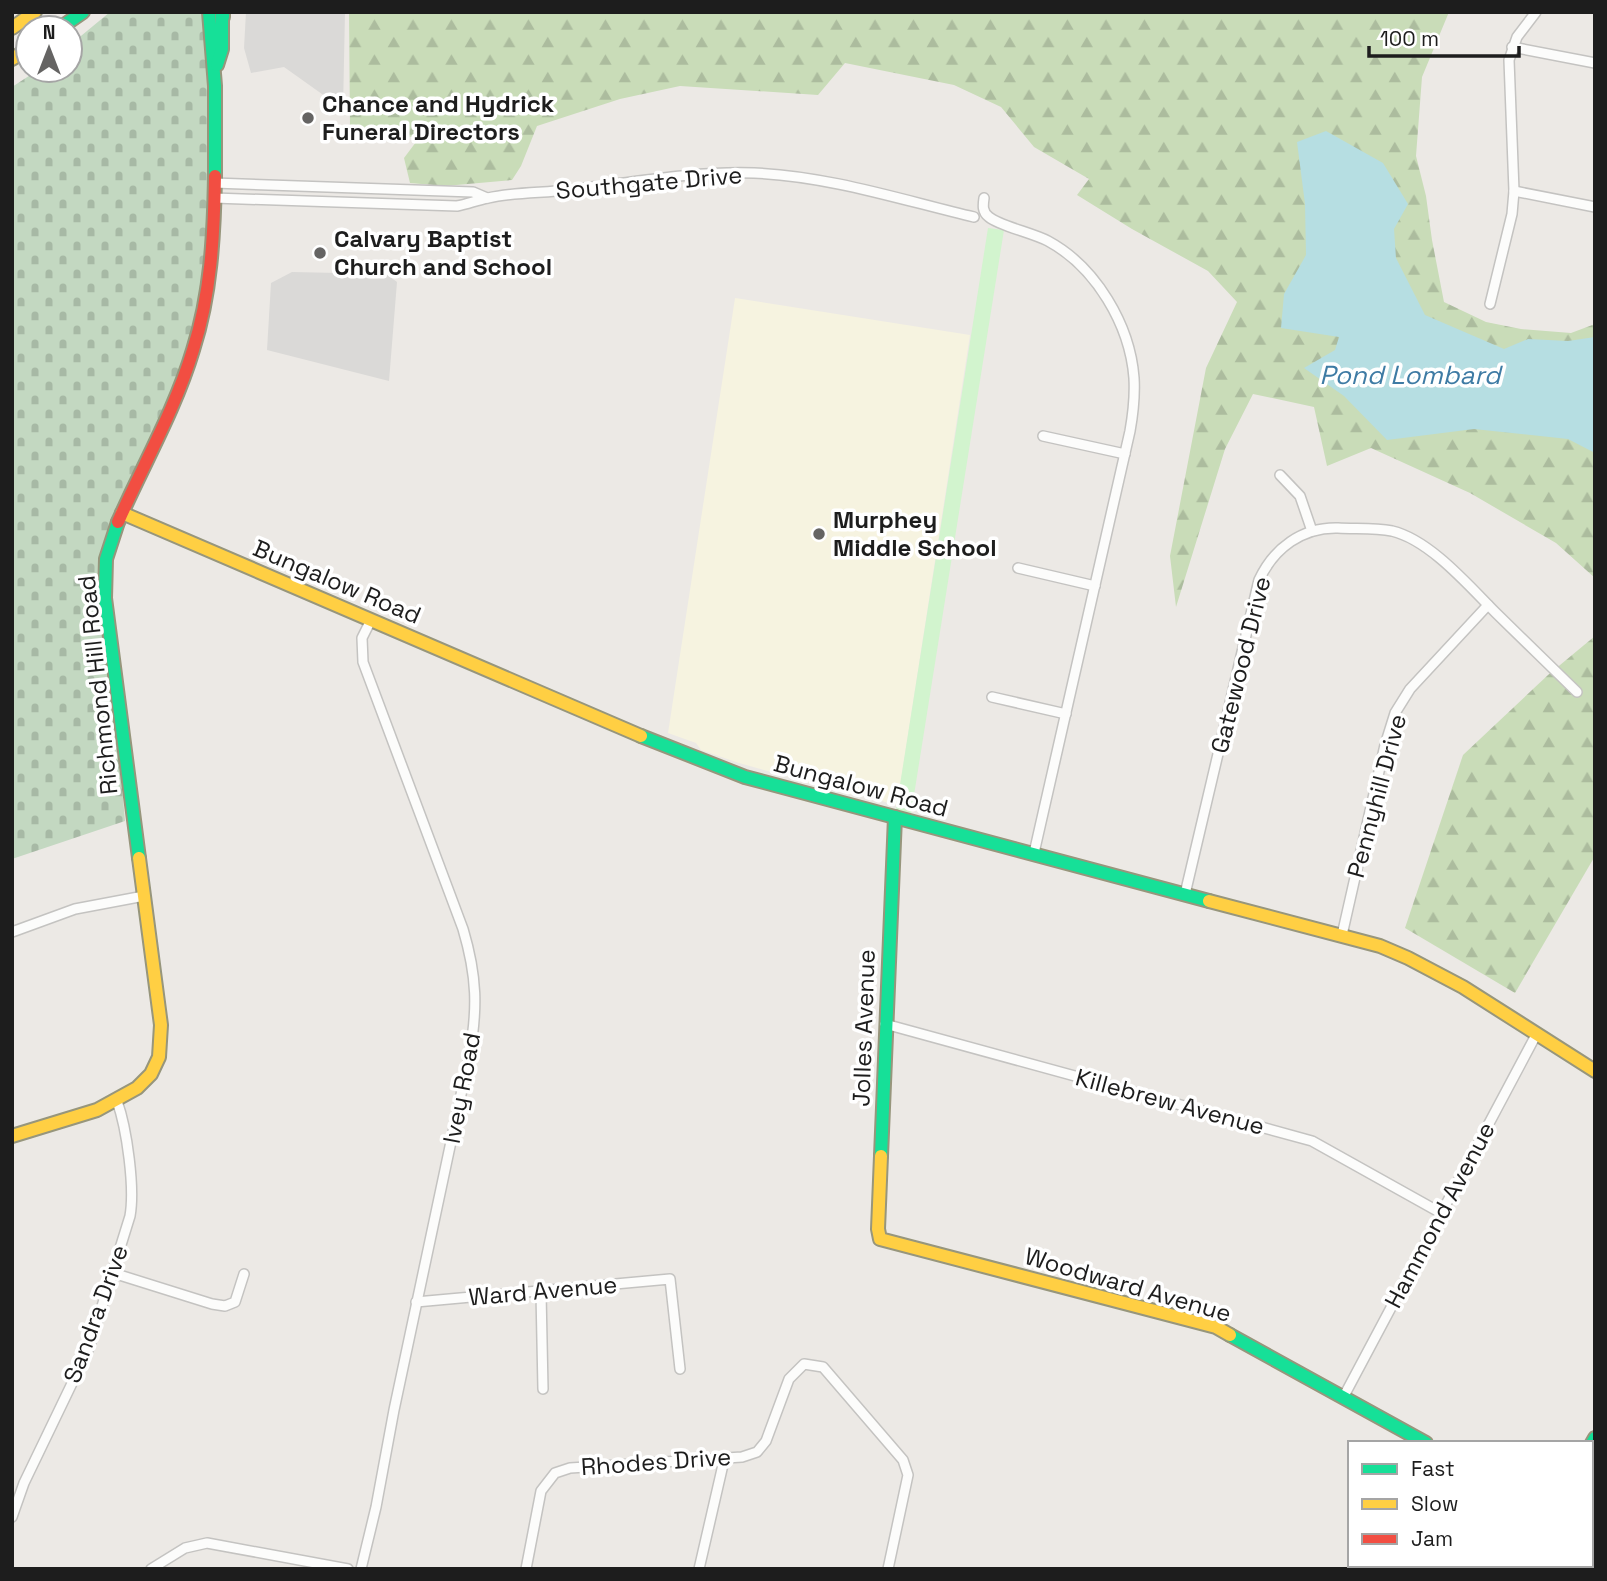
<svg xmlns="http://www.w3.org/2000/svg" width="1607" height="1581" font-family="'Space Grotesk',sans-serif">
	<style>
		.education { fill: #f6f3e0 }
		.forest { fill: url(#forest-firs) }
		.cemetery { fill: url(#cemetery-stones) }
		.park { fill: #d2f4ce }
		.parking { fill: #dad9d7 }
		.water { fill: #b6dee2 }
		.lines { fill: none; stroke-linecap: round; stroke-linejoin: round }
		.street-casing { stroke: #c4c3c1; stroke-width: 12 }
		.fast-casing { stroke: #97967c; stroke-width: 16 }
		.slow-casing { stroke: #97967c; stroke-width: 16 }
		.jam-casing { stroke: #97967c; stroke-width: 16 }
		.street { stroke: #fcfcfb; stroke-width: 9 }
		.fast { stroke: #16e098; stroke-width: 12 }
		.slow { stroke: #ffcf43; stroke-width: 12 }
		.jam { stroke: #f24e42; stroke-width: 12 }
		.poi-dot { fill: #656463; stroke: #fff; stroke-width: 2.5 }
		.labels { text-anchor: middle; stroke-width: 7; stroke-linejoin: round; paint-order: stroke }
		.poi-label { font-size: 24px; font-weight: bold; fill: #1d1d1d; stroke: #fff; text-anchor: start }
		.street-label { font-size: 24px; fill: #1d1d1d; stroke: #fff }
		.water-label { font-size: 26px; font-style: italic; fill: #3e7ba4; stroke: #fff }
	</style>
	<defs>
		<pattern id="forest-firs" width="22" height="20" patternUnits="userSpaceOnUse" patternTransform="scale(1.75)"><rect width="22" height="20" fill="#c9dcb8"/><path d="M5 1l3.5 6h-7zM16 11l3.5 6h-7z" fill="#acbc9e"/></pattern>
		<pattern id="cemetery-stones" width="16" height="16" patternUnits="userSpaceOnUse" patternTransform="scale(1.75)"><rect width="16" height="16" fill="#c3d8c1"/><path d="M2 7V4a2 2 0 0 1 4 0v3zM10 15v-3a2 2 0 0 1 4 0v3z" fill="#a7b9a5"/></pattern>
	</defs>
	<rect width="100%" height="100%" fill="#ece9e5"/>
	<path class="education" d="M735 298 970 335 897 806 870 797 853 795 739 763 701 750 696 743 668 733Z"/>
	<g class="forest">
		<path d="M349 12H1449L1422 77 1416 156 1426 196 1432 240 1444 302 1486 322 1521 329 1571 333 1595 324V578L1556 543 1470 493 1371 448 1327 466 1314 407 1253 394 1225 449 1176 607 1170 556 1206 368 1237 302 1208 271 1132 229 1077 195 1089 179 1034 147 1001 107 954 85 845 63 818 95 680 86 620 99 537 126 521 166 512 180 445 186 410 183 404 158 419 138 350 128Z"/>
		<path d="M1595 636V856L1515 993 1405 928 1463 755 1548 675Z"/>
	</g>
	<path class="cemetery" d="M110 12H209L213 229 192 353 108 548V626L125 821 12 859V87L38 70H70V45Z"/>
	<path class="park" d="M988 228 1004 230 911 814 896 810Z"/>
	<g class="parking">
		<path d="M246 12H345L343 109 284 67 251 73 244 48Z"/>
		<path d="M292 272 386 274 397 282 389 381 267 350 271 283Z"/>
	</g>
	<path class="water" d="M1326 131 1383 163 1408 204 1394 229 1396 258 1425 315 1504 349 1528 339 1568 341 1595 337V453L1568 439 1474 429 1387 440 1344 396 1304 368 1335 350 1339 337 1281 328 1284 294 1306 255 1305 204 1297 142Z"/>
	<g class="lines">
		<defs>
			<g id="street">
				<path d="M1512 47 1595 63"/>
				<path d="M214 183 473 192 487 198"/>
				<path d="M1514 191 1595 207"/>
				<path d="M214 198 457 206C468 204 477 200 488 198 514 192 541 193 568 190 629 183 692 171 754 173 829 176 902 200 974 217"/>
				<path d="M984 198C983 205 982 212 989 217 1000 226 1033 233 1048 241 1096 267 1130 325 1134 378 1135 395 1133 414 1130 431L1034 853"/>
				<path d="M1490 304 1512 214 1514 191 1509 60 1517 37 1536 12"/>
				<path d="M1043 436 1125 454"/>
				<path d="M1280 475 1300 496 1312 531"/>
				<path d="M1018 568 1095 586"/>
				<path d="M992 697 1066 714"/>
				<path d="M1185 894 1259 580C1274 548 1302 527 1338 528 1356 529 1375 528 1392 531 1430 540 1469 586 1496 613 1523 639 1550 666 1577 692"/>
				<path d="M12 932 75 909 144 896"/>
				<path d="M1342 935 1385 745 1395 713 1410 689 1488 605"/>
				<path d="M885 1024 1312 1141 1441 1213"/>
				<path d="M113 1273 212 1304 225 1306 235 1302 244 1274"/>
				<path d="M541 1293 543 1389"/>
				<path d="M416 1302 670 1279 680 1369"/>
				<path d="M1344 1396 1536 1035"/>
				<path d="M12 1517 24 1483 89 1348 130 1216C135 1188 127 1129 117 1101"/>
				<path d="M151 1569 185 1548 207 1543 348 1569"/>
				<path d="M361 1569 376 1507 394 1410 469 1057C478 1009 477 976 463 929L363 662 362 638 371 620"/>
				<path d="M526 1569 541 1491 555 1473 570 1468 742 1457 757 1452 766 1441 789 1379 804 1364 823 1367 903 1460 908 1475 888 1569"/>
				<path d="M699 1569 725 1456"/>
			</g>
			<g id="fast">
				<path d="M209 12 215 86V176"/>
				<path d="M223 12V17"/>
				<path d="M60 28 83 12"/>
				<path d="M217 65 222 49V12"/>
				<path d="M118 522 106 559 105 598 139 858"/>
				<path d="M641 736 745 777 1209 901"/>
				<path d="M881 1156 895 817"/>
				<path d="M1230 1335 1426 1443"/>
				<path d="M1591 1445 1595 1438"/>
			</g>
			<g id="slow">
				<path d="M12 28 35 12"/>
				<path d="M12 59 28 49"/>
				<path d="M122 513 641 736"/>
				<path d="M1209 901 1380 946 1408 958 1463 987 1595 1071"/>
				<path d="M12 1136 97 1110 137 1088 151 1074 159 1057 161 1025 139 858"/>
				<path d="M881 1156 878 1229 880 1239 1216 1327 1230 1335"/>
			</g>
			<g id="jam">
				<path d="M118 522C143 465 175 410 193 350 211 294 214 235 215 176"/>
				<path d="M1526 1569 1528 1565"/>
			</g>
		</defs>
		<use href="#street" class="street-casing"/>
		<use href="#fast" class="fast-casing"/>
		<use href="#slow" class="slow-casing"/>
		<use href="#jam" class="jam-casing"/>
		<use href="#street" class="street"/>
		<use href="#fast" class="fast"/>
		<use href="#slow" class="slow"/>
		<use href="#jam" class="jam"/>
	</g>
	<g class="poi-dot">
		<circle cx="308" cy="118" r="7"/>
		<circle cx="320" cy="253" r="7"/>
		<circle cx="819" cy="534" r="7"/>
	</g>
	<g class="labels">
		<g class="poi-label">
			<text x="322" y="112">Chance and Hydrick<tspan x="322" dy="28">Funeral Directors</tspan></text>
			<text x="334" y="247">Calvary Baptist<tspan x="334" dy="28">Church and School</tspan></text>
			<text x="833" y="528">Murphey<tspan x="833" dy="28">Middle School</tspan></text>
		</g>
		<g class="street-label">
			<text transform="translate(649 183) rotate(-5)" y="8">Southgate Drive</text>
			<text transform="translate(337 582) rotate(23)" y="8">Bungalow Road</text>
			<text transform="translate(1241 665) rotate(-76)" y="8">Gatewood Drive</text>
			<text transform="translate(98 685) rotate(-96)" y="8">Richmond Hill Road</text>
			<text transform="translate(861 786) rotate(15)" y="8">Bungalow Road</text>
			<text transform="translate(1377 796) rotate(-75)" y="8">Pennyhill Drive</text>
			<text transform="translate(864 1028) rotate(-88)" y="8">Jolles Avenue</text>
			<text transform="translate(462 1088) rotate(-79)" y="8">Ivey Road</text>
			<text transform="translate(1170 1102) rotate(15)" y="8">Killebrew Avenue</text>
			<text transform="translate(1440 1215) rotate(-62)" y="8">Hammond Avenue</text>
			<text transform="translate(1128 1285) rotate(16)" y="8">Woodward Avenue</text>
			<text transform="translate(543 1291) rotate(-5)" y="8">Ward Avenue</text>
			<text transform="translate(96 1314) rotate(-70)" y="8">Sandra Drive</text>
			<text transform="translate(656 1462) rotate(-4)" y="8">Rhodes Drive</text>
		</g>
		<g class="water-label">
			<text x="1410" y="384">Pond Lombard</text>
		</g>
	</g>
	<rect width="1607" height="1581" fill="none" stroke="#1d1d1d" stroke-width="28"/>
	<rect x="1348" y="1441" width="245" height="126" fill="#ffffff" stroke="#a5a5a5" stroke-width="2"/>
	<rect x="1362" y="1464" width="35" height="10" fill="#16e098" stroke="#a5a5a5" stroke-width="2"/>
	<text x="1411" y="1476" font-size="21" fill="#1d1d1d">Fast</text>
	<rect x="1362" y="1499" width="35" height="10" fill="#ffcf43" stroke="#a5a5a5" stroke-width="2"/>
	<text x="1411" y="1511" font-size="21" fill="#1d1d1d">Slow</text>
	<rect x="1362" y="1534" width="35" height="10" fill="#f24e42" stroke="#a5a5a5" stroke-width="2"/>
	<text x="1411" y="1546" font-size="21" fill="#1d1d1d">Jam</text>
	<g transform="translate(49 49)"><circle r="33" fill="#ffffff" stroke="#a5a5a5" stroke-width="2"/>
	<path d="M0-5L12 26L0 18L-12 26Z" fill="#656463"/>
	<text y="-10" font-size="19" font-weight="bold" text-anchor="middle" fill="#1d1d1d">N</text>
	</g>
	<path d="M1369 46v10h150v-10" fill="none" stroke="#1d1d1d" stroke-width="3.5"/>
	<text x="1380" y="46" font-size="21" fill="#1d1d1d" stroke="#ffffff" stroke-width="5" paint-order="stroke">100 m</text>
</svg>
